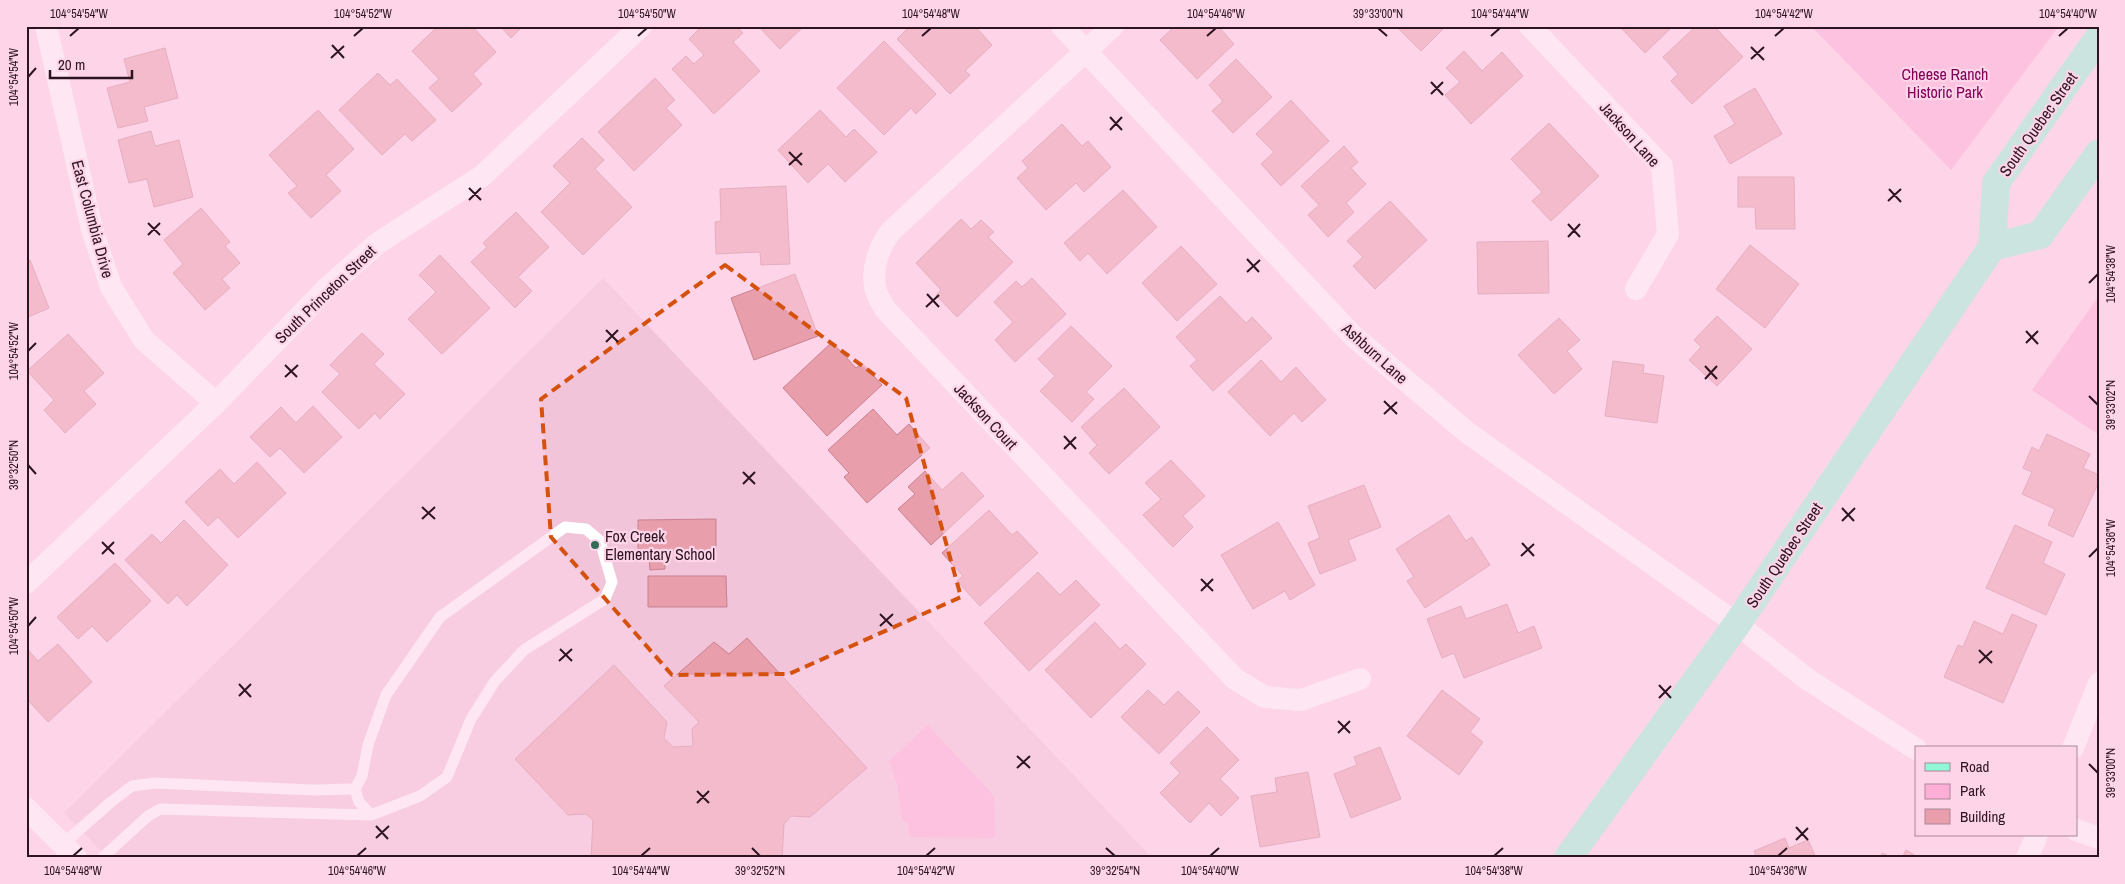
<svg xmlns="http://www.w3.org/2000/svg" width="2125" height="884" font-family="'Archivo Narrow',sans-serif">
	<style>
		.built { fill: #f2c4da }
		.green { fill: #fdaed7 }
		.building { fill: #e89eab; stroke: #c8818f }
		.lines { fill: none; stroke-linecap: round; stroke-linejoin: round }
		.service { stroke: #fff; stroke-width: 11 }
		.minor { stroke: #fff; stroke-width: 22 }
		.primary { stroke: #91f8d7; stroke-width: 28 }
		.marked { fill: none; stroke: #d5520e; stroke-width: 4; stroke-dasharray: 10 6; stroke-linejoin: round }
		.ticks { fill: none; stroke: #2c1421; stroke-width: 2 }
		.poi-dot { fill: #306c56; stroke: #fed4e8; stroke-width: 2 }
		.labels { text-anchor: middle; stroke-width: 4.5; stroke-linejoin: round; paint-order: stroke }
		.park-label { font-size: 16px; fill: #800058; stroke: #fed4e8 }
		.street-label { font-size: 16px; fill: #2c1421; stroke: #fed4e8 }
		.poi-label { font-size: 16px; fill: #2c1421; stroke: #fed4e8; text-anchor: start }
		.neatline { fill: none; stroke: #2c1421; stroke-width: 2 }
		.ticks-label { font-size: 12px; text-anchor: middle; fill: #2c1421 }
	</style>
	<rect width="100%" height="100%" fill="#fed4e8"/>
	<path class="built" d="M603 278 1152 858H108L64 813Z"/>
	<g class="green">
		<path d="M1811 26H2059L1951 170Z"/>
		<path d="M2099 296V435L2032 390Z"/>
		<path d="M928 725 994 796 995 838 909 837 908 822 902 821 897 784 889 761Z"/>
	</g>
	<g class="building">
		<path d="M438 26H472L496 52 473 74 482 84 452 112 429 88 439 79 412 51Z"/>
		<path d="M500 26H523L511 38Z"/>
		<path d="M702 26H736L743 33 733 42 760 71 714 114 672 69 686 56 694 64 704 55 689 39Z"/>
		<path d="M758 26H804L780 49Z"/>
		<path d="M910 26H975L992 45 965 71 970 75 950 94 897 39Z"/>
		<path d="M1175 26H1218L1234 44 1197 79 1160 40Z"/>
		<path d="M1396 26H1446L1421 51Z"/>
		<path d="M1619 26H1673L1645 53Z"/>
		<path d="M1696 26H1714L1743 57 1692 104 1671 81 1678 74 1663 57Z"/>
		<path d="M884 41 936 94 916 114 911 108 884 135 837 88Z"/>
		<path d="M165 48 178 98 144 107 148 121 118 128 107 88 130 82 124 59Z"/>
		<path d="M1464 51 1482 71 1502 52 1523 76 1471 124 1445 95 1460 82 1446 68Z"/>
		<path d="M1236 59 1272 97 1233 133 1212 111 1223 101 1209 85Z"/>
		<path d="M378 73 390 85 397 79 436 120 412 141 405 134 382 155 339 110Z"/>
		<path d="M655 78 675 100 666 108 682 125 634 171 598 132Z"/>
		<path d="M1755 88 1782 134 1730 164 1714 136 1735 124 1724 106Z"/>
		<path d="M1291 100 1329 141 1281 186 1261 164 1274 152 1256 134Z"/>
		<path d="M318 110 354 149 326 175 341 191 311 218 288 193 297 186 269 155Z"/>
		<path d="M820 110 846 137 854 129 877 152 845 182 828 164 808 183 778 150Z"/>
		<path d="M1549 123 1599 176 1551 221 1532 201 1542 192 1511 159Z"/>
		<path d="M1062 124 1082 146 1088 141 1111 167 1084 192 1076 183 1046 210 1017 178 1028 168 1022 161Z"/>
		<path d="M151 131 155 146 179 140 193 197 154 207 147 179 129 183 118 140Z"/>
		<path d="M582 138 604 160 595 169 632 207 583 255 541 212 570 183 553 166Z"/>
		<path d="M1344 146 1358 162 1351 168 1366 184 1346 203 1354 212 1328 237 1308 215 1319 205 1301 186Z"/>
		<path d="M1738 177H1794L1795 229H1756L1755 207H1738Z"/>
		<path d="M786 186 790 264 761 265 760 252 716 254 715 222 721 221 720 189Z"/>
		<path d="M1123 190 1157 227 1107 274 1088 253 1080 261 1064 243Z"/>
		<path d="M1390 201 1427 240 1375 289 1353 266 1363 257 1347 241Z"/>
		<path d="M201 208 230 242 225 246 240 263 222 279 230 288 205 310 173 273 183 264 164 240Z"/>
		<path d="M516 212 549 247 518 277 532 291 515 308 471 262 487 247 483 243Z"/>
		<path d="M961 219 971 229 981 220 994 232 988 237 1013 262 957 317 936 295 941 290 916 263Z"/>
		<path d="M1548 241 1549 293 1478 294 1477 242Z"/>
		<path d="M1750 245 1799 284 1765 328 1716 289Z"/>
		<path d="M1181 246 1217 284 1177 321 1142 283Z"/>
		<path d="M440 255 490 308 442 354 408 319 436 292 419 275Z"/>
		<path d="M30 260 49 308 26 318V262Z"/>
		<path d="M795 274 818 336 754 360 731 298Z"/>
		<path d="M1032 278 1066 314 1015 362 995 340 1013 322 994 302 1016 281 1022 287Z"/>
		<path d="M1220 296 1246 323 1252 317 1272 338 1213 391 1190 366 1197 360 1176 337Z"/>
		<path d="M1717 316 1752 349 1717 386 1689 360 1701 347 1694 340Z"/>
		<path d="M1559 318 1580 340 1567 351 1582 369 1554 394 1518 355Z"/>
		<path d="M1071 326 1112 366 1086 392 1094 399 1072 422 1040 391 1055 376 1038 359Z"/>
		<path d="M362 333 384 354 374 364 405 394 380 419 375 413 359 429 322 392 340 374 330 365Z"/>
		<path d="M68 334 104 373 84 391 96 404 65 433 44 410 54 400 27 371Z"/>
		<path d="M832 342 856 368 862 363 882 385 827 436 783 388Z"/>
		<path d="M1261 360 1281 382 1296 367 1326 400 1302 422 1294 413 1270 436 1228 392Z"/>
		<path d="M1613 361 1644 365 1643 373 1664 376 1657 423 1605 416Z"/>
		<path d="M1124 388 1160 427 1109 474 1089 453 1097 445 1081 427Z"/>
		<path d="M313 406 342 437 304 473 280 448 270 457 250 437 281 407 296 423Z"/>
		<path d="M873 409 897 435 909 424 930 448 867 503 844 477 849 473 828 450Z"/>
		<path d="M2047 434 2090 454 2083 468 2099 475V482L2073 537 2048 525 2055 509 2022 494 2032 472 2023 468 2032 447 2039 451Z"/>
		<path d="M1171 460 1205 496 1183 516 1193 527 1173 547 1143 515 1161 499 1145 483Z"/>
		<path d="M257 462 286 493 238 538 218 517 208 526 185 502 220 469 234 484Z"/>
		<path d="M925 471 942 490 962 472 984 496 931 545 898 509 915 494 908 487Z"/>
		<path d="M1364 485 1381 527 1348 540 1356 560 1320 574 1308 543 1320 538 1308 506Z"/>
		<path d="M989 510 1012 535 1017 531 1038 553 980 606 957 581 963 576 942 553Z"/>
		<path d="M1449 515 1466 541 1472 537 1490 565 1425 608 1407 581 1414 577 1396 549Z"/>
		<path d="M716 519V551H638V520Z"/>
		<path d="M184 520 228 565 187 606 177 595 168 604 125 560 152 534 161 543Z"/>
		<path d="M1278 522 1315 585 1290 600 1285 591 1253 609 1221 555Z"/>
		<path d="M2015 525 2052 542 2043 563 2065 574 2046 615 1986 588Z"/>
		<path d="M664 556 665 569 650 570 649 558Z"/>
		<path d="M115 563 151 601 107 642 92 626 78 639 57 617Z"/>
		<path d="M1038 572 1060 595 1076 580 1100 605 1029 671 984 623Z"/>
		<path d="M648 576H726L727 607H648Z"/>
		<path d="M1507 604 1518 633 1534 626 1542 648 1464 678 1454 653 1442 658 1427 619 1461 606 1466 619Z"/>
		<path d="M2012 614 2037 625 2003 703 1944 677 1958 645 1963 647 1974 621 2003 634Z"/>
		<path d="M1095 622 1120 649 1126 644 1146 664 1091 718 1045 670Z"/>
		<path d="M747 638 867 768 810 817 791 816 784 824 782 858H591L593 820 586 814 568 815 515 759 614 665 667 722 664 738 673 747 693 746 692 729 699 722 664 686 714 642 729 654Z"/>
		<path d="M58 644 92 682 48 722 26 698V653L29 651 38 661Z"/>
		<path d="M1148 690 1164 705 1178 691 1200 712 1159 754 1121 717Z"/>
		<path d="M1442 690 1480 719 1470 732 1483 742 1459 775 1407 736Z"/>
		<path d="M1207 727 1239 760 1220 779 1239 798 1221 816 1209 803 1190 823 1160 793 1180 773 1170 763Z"/>
		<path d="M1380 747 1401 799 1351 818 1334 774 1357 765 1354 757Z"/>
		<path d="M1308 772 1320 837 1260 847 1251 796 1277 792 1275 778Z"/>
		<path d="M1785 838 1789 848 1808 840 1816 858H1757L1754 851Z"/>
		<path d="M1906 850 1919 858H1902Z"/>
		<path d="M1882 853 1893 858H1880Z"/>
	</g>
	<g class="lines">
		<g class="service">
			<path d="M63 844 111 802 132 786 155 783 313 790 355 789"/>
			<path d="M102 858 148 816 160 809 371 815 420 796 447 777 471 719 495 681 524 650 605 599 612 582 600 541 586 529 565 527 440 617 386 695 368 745 362 776 355 789 359 802 371 815"/>
		</g>
		<g class="minor">
			<path d="M46 26 92 229 111 287 144 340 216 403"/>
			<path d="M1062 26 1353 336 1468 433 1737 624 1807 679 1916 749"/>
			<path d="M1113 26 891 231C879 247 872 267 875 287 876 295 882 303 885 309L1235 679 1265 697 1301 700 1360 679"/>
			<path d="M1530 26 1662 166 1668 234 1636 289"/>
			<path d="M26 583 216 403 328 287 378 243 482 176 641 26"/>
			<path d="M2073 748 2099 683"/>
			<path d="M26 808 76 858"/>
			<path d="M2076 830 2099 838"/>
			<path d="M2027 858 2037 835"/>
		</g>
		<g class="primary">
			<path d="M1992 247 2040 235 2099 153"/>
			<path d="M1568 858 1737 624 1992 247 1996 183 2099 37"/>
		</g>
	</g>
	<path d="M0 0H2125V884H0ZM725 265 906 398 961 597 789 674 672 675 551 537 541 399Z" fill="#fed4e8" fill-opacity=".55" fill-rule="evenodd"/>
	<path class="marked" d="M725 265 906 398 961 597 789 674 672 675 551 537 541 399Z"/>
	<path class="ticks" d="M1378 28 1387 36M70 36 79 28M354 36 363 28M638 36 647 28M922 36 931 28M1207 36 1216 28M1491 36 1500 28M1775 36 1784 28M2059 36 2068 28M332 45 344 58M1751 47 1764 60M331 58 344 46M1751 59 1764 47M28 77 36 68M1431 82 1443 95M1431 94 1443 82M1110 117 1122 130M1110 130 1122 117M789 152 802 165M789 165 802 153M469 188 481 200M1889 189 1901 202M469 200 481 188M1888 201 1901 189M148 223 160 235M1568 224 1580 237M148 235 160 223M1568 237 1580 224M1247 259 1259 272M1247 272 1260 260M2089 283 2098 274M927 294 939 307M926 307 939 295M606 330 618 342M2026 331 2038 344M606 342 618 330M2026 343 2038 331M28 351 36 343M285 365 297 377M1705 366 1717 379M285 377 298 365M1705 379 1717 366M2089 396 2098 405M1384 401 1397 414M1384 414 1397 402M1064 436 1076 449M1064 449 1076 437M28 465 36 474M743 472 755 484M743 484 755 472M422 507 435 519M1842 508 1854 521M422 519 435 507M1842 521 1855 508M102 542 114 554M1522 543 1534 556M102 554 114 542M1521 556 1534 544M2089 557 2098 548M1201 579 1213 591M1201 591 1213 579M880 614 892 626M28 626 36 617M880 626 893 614M560 649 572 661M1979 650 1992 663M559 661 572 649M1979 663 1992 651M239 684 251 697M1659 685 1671 698M239 696 251 684M1659 698 1671 686M1338 721 1350 733M1338 733 1350 721M1017 756 1030 768M2089 764 2098 773M1017 768 1030 756M697 791 709 803M697 803 709 791M376 826 388 839M1796 827 1808 840M376 838 389 826M1796 840 1808 828M752 848 760 856M1106 848 1115 856M73 856 82 848M357 856 366 848M641 856 650 848M926 856 935 848M1210 856 1219 848M1494 856 1503 848M1778 856 1787 848"/>
	<circle class="poi-dot" cx="595" cy="545" r="5"/>
	<g class="labels">
		<g class="park-label">
			<text x="1945" y="80">Cheese Ranch<tspan x="1945" dy="18">Historic Park</tspan></text>
		</g>
		<g class="street-label">
			<text transform="translate(2038 124) rotate(-55)" y="6">South Quebec Street</text>
			<text transform="translate(1630 134) rotate(48)" y="6">Jackson Lane</text>
			<text transform="translate(93 219) rotate(75)" y="6">East Columbia Drive</text>
			<text transform="translate(325 294) rotate(-44)" y="6">South Princeton Street</text>
			<text transform="translate(1375 353) rotate(42)" y="6">Ashburn Lane</text>
			<text transform="translate(986 416) rotate(47)" y="6">Jackson Court</text>
			<text transform="translate(1784 555) rotate(-56)" y="6">South Quebec Street</text>
		</g>
		<g class="poi-label">
			<text x="605" y="542">Fox Creek<tspan x="605" dy="18">Elementary School</tspan></text>
		</g>
	</g>
	<rect width="2125" height="884" fill="none" stroke="#fed4e8" stroke-width="55"/>
	<rect x="1915" y="746" width="162" height="90" fill="#fed4e8" stroke="#aa8798"/>
	<rect x="1925" y="763" width="25" height="8" fill="#91f8d7" stroke="#aa8798"/>
	<text x="1960" y="772" font-size="15" fill="#2c1421">Road</text>
	<rect x="1925" y="784" width="25" height="15" fill="#fdaed7" stroke="#aa8798"/>
	<text x="1960" y="796" font-size="15" fill="#2c1421">Park</text>
	<rect x="1925" y="809" width="25" height="15" fill="#e89eab" stroke="#aa8798"/>
	<text x="1960" y="822" font-size="15" fill="#2c1421">Building</text>
	<path d="M50 70v8h82v-8" fill="none" stroke="#2c1421" stroke-width="2.5"/>
	<text x="58" y="70" font-size="15" fill="#2c1421" stroke="#fed4e8" stroke-width="4" paint-order="stroke">20 m</text>
	<rect x="28" y="28" width="2070" height="828" class="neatline"/>
	<g class="ticks-label">
		<text x="79" y="18">104°54'54"W</text>
		<text x="363" y="18">104°54'52"W</text>
		<text x="647" y="18">104°54'50"W</text>
		<text x="931" y="18">104°54'48"W</text>
		<text x="1216" y="18">104°54'46"W</text>
		<text x="1378" y="18">39°33'00"N</text>
		<text x="1500" y="18">104°54'44"W</text>
		<text x="1784" y="18">104°54'42"W</text>
		<text x="2068" y="18">104°54'40"W</text>
		<text transform="translate(14 77) rotate(-90)" y="4">104°54'54"W</text>
		<text transform="translate(2111 274) rotate(-90)" y="4">104°54'38"W</text>
		<text transform="translate(14 351) rotate(-90)" y="4">104°54'52"W</text>
		<text transform="translate(2111 405) rotate(-90)" y="4">39°33'02"N</text>
		<text transform="translate(14 465) rotate(-90)" y="4">39°32'50"N</text>
		<text transform="translate(2111 548) rotate(-90)" y="4">104°54'36"W</text>
		<text transform="translate(14 626) rotate(-90)" y="4">104°54'50"W</text>
		<text transform="translate(2111 773) rotate(-90)" y="4">39°33'00"N</text>
		<text x="73" y="875">104°54'48"W</text>
		<text x="357" y="875">104°54'46"W</text>
		<text x="641" y="875">104°54'44"W</text>
		<text x="760" y="875">39°32'52"N</text>
		<text x="926" y="875">104°54'42"W</text>
		<text x="1115" y="875">39°32'54"N</text>
		<text x="1210" y="875">104°54'40"W</text>
		<text x="1494" y="875">104°54'38"W</text>
		<text x="1778" y="875">104°54'36"W</text>
	</g>
</svg>
